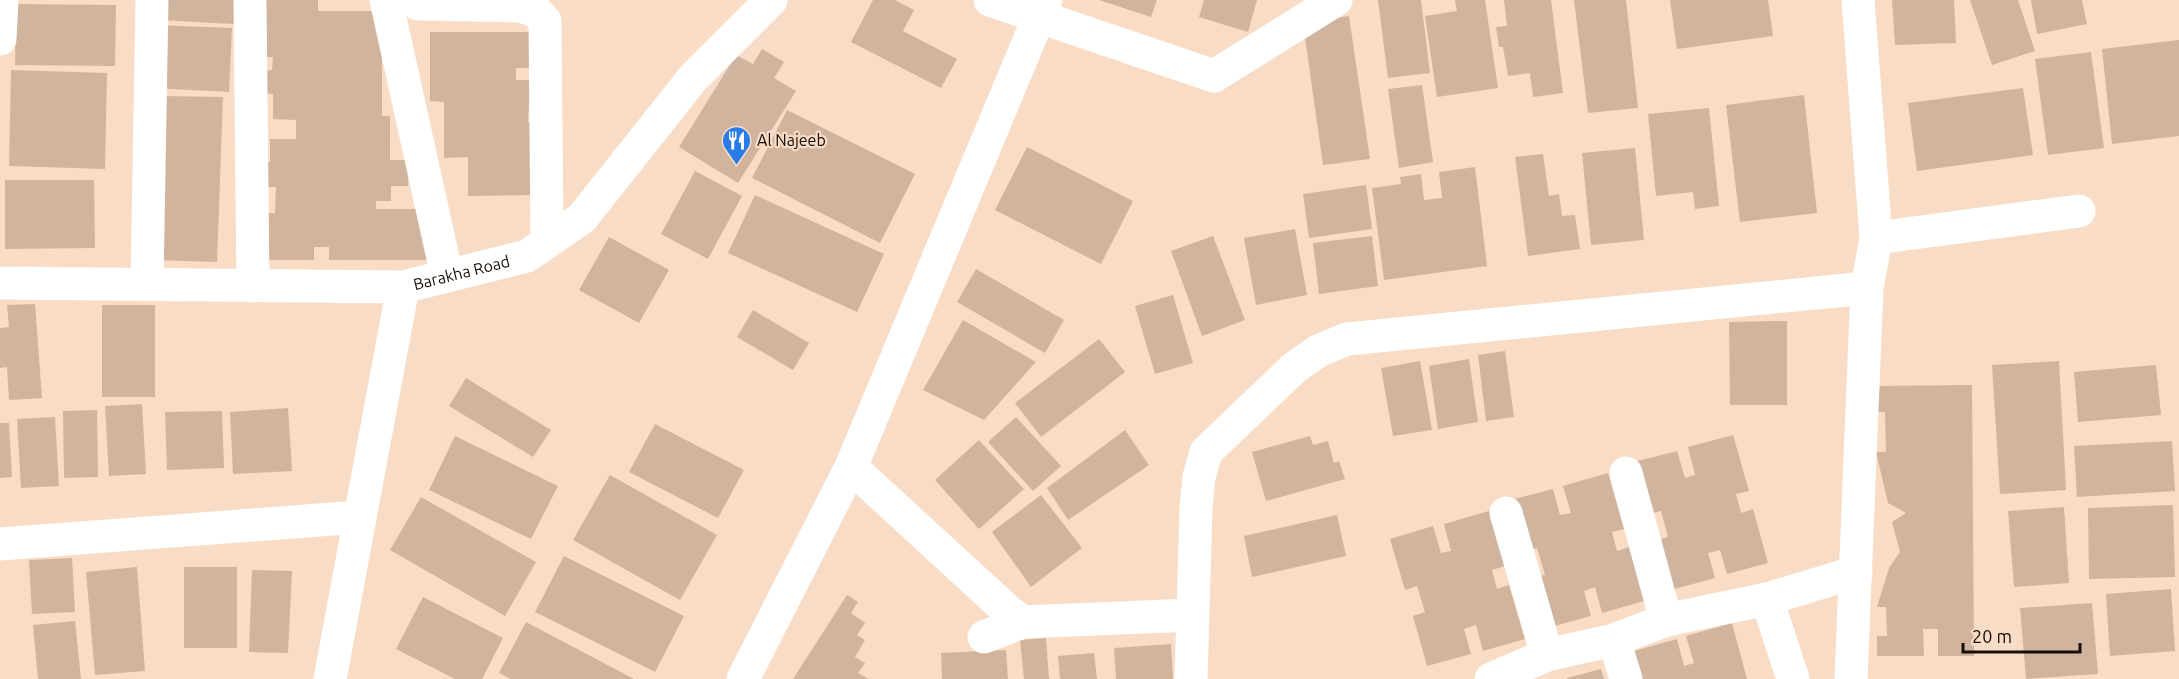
<svg xmlns="http://www.w3.org/2000/svg" width="2179" height="679" font-family="Ubuntu,sans-serif">
	<style>
		.building { fill: #d0b49e }
		.lines { fill: none; stroke-linecap: round; stroke-linejoin: round }
		.street { stroke: #fff; stroke-width: 33 }
		.labels { text-anchor: middle; stroke-width: 4.5; stroke-linejoin: round; paint-order: stroke }
		.poi-label { font-size: 16px; fill: #170e06; stroke: #f9dcc6; text-anchor: start }
		.street-label { font-size: 16px; fill: #170e06; stroke: #f9dcc6 }
	</style>
	<rect width="100%" height="100%" fill="#f9dcc6"/>
	<g class="building">
		<path d="M160 0H235L234 24 159 20Z"/>
		<path d="M262 0H318V11H382V116H390V160H409L408 186H391V201H376V209H431V260H329V247H314V260H261V213H275L276 187H261V161L270 162V139H296V120L273 119V94L262 93V71L272 70 273 57H262Z"/>
		<path d="M873 0H895L914 10 903 31 957 59 941 88 851 42Z"/>
		<path d="M1099 0H1157L1151 17Z"/>
		<path d="M1204 0H1257L1248 32 1199 17Z"/>
		<path d="M1378 0H1421L1430 73 1388 78Z"/>
		<path d="M1455 0H1485L1498 88 1437 97 1425 16 1457 11Z"/>
		<path d="M1504 0H1551L1563 93 1533 97 1530 73 1508 76 1503 47H1499L1496 27 1507 26Z"/>
		<path d="M1574 0H1626L1638 108 1588 113Z"/>
		<path d="M1670 0H1768L1773 36 1677 49Z"/>
		<path d="M1892 0H1954L1956 43 1895 45Z"/>
		<path d="M1970 0H2018L2035 51 1992 65Z"/>
		<path d="M2031 0H2082L2087 24 2037 34Z"/>
		<path d="M16 4 116 5 115 66 15 65Z"/>
		<path d="M1349 16 1370 159 1323 165 1303 23Z"/>
		<path d="M156 25 232 28 229 92 153 88Z"/>
		<path d="M430 32H536V68H516V80H537L536 103 529 104 528 122H537L536 195 468 196V157L444 158V102L430 101Z"/>
		<path d="M2179 40V136L2112 144 2102 49Z"/>
		<path d="M762 49 784 62 774 78 796 91 738 183 679 147 736 55 753 64Z"/>
		<path d="M2091 52 2104 148 2048 155 2035 59Z"/>
		<path d="M11 70 107 73 105 169 9 166Z"/>
		<path d="M1422 85 1433 162 1399 168 1388 89Z"/>
		<path d="M2023 88 2033 155 1917 171 1908 103Z"/>
		<path d="M1804 95 1817 213 1740 222 1726 105Z"/>
		<path d="M161 96 223 97 217 262 155 260Z"/>
		<path d="M1709 108 1719 206 1695 209 1693 192 1656 196 1648 114Z"/>
		<path d="M787 110 915 174 880 243 752 178Z"/>
		<path d="M1027 147 1133 201 1101 264 995 210Z"/>
		<path d="M1635 148 1644 240 1591 245 1582 153Z"/>
		<path d="M1543 154 1549 196 1559 194 1562 216 1575 215 1580 249 1528 256 1515 157Z"/>
		<path d="M1475 167 1487 266 1384 280 1372 188 1401 184 1400 177 1421 174 1424 200 1442 198 1439 172Z"/>
		<path d="M695 171 742 196 708 259 661 234Z"/>
		<path d="M5 180H94L95 248 5 249Z"/>
		<path d="M1366 185 1372 229 1309 238 1303 194Z"/>
		<path d="M755 195 884 254 857 312 728 253Z"/>
		<path d="M1295 229 1307 295 1256 305 1244 238Z"/>
		<path d="M1213 236 1245 320 1202 336 1171 251Z"/>
		<path d="M1372 236 1378 286 1319 294 1313 243Z"/>
		<path d="M609 237 669 270 639 323 579 290Z"/>
		<path d="M976 269 1064 320 1045 353 957 302Z"/>
		<path d="M1173 295 1193 363 1155 374 1135 306Z"/>
		<path d="M35 304 42 398 9 400 7 367 0 368V328L9 327 7 305Z"/>
		<rect x="102" y="305" width="53" height="92"/>
		<path d="M753 310 809 343 793 370 737 337Z"/>
		<path d="M963 320 1036 362 984 420 923 390Z"/>
		<path d="M1787 321V405H1730L1729 322Z"/>
		<path d="M1099 339 1125 372 1041 437 1015 403Z"/>
		<path d="M1505 351 1514 417 1486 421 1478 355Z"/>
		<path d="M1469 359 1478 422 1438 429 1429 366Z"/>
		<path d="M1420 361 1432 430 1393 436 1381 368Z"/>
		<path d="M2059 361 2066 490 2000 494 1992 365Z"/>
		<path d="M2156 365 2161 415 2078 422 2074 372Z"/>
		<path d="M466 378 551 430 533 457 449 406Z"/>
		<path d="M1972 385 1974 656H1938V629H1923L1924 656H1877V636H1887L1886 607H1877L1889 568 1900 552 1892 522 1906 513 1888 503 1876 452H1886L1885 412H1876V386Z"/>
		<path d="M142 404 146 474 109 476 105 406Z"/>
		<path d="M288 408 292 471 233 474 230 412Z"/>
		<path d="M97 410 98 477 64 478 63 411Z"/>
		<path d="M222 411 224 468 167 470 165 412Z"/>
		<path d="M55 417 59 486 21 488 17 419Z"/>
		<path d="M1016 417 1061 466 1033 491 988 442Z"/>
		<path d="M0 423H9L12 477 0 478Z"/>
		<path d="M655 424 744 470 718 518 629 472Z"/>
		<path d="M1125 430 1149 465 1068 520 1047 488Z"/>
		<path d="M1733 435 1749 491 1736 494 1741 513 1753 509 1768 563 1727 574 1720 550 1708 553 1715 578 1671 590 1657 540 1668 537 1661 511 1649 514 1634 462 1677 451 1685 478 1695 475 1688 447Z"/>
		<path d="M455 436 558 486 531 539 429 490Z"/>
		<path d="M1310 436 1313 445 1328 441 1334 463 1339 461 1345 479 1266 501 1252 452Z"/>
		<path d="M979 440 1024 489 979 529 935 480Z"/>
		<path d="M2172 441 2175 491 2077 497 2074 446Z"/>
		<path d="M1608 473 1624 529 1612 532 1617 551 1629 547 1644 601 1602 613 1595 587 1584 591 1591 616 1547 628 1532 577 1545 575 1537 548 1525 552 1510 500 1553 489 1560 515 1571 513 1563 486Z"/>
		<path d="M610 475 717 535 680 600 573 540Z"/>
		<path d="M1041 495 1082 548 1031 587 992 532Z"/>
		<path d="M421 497 536 562 505 616 390 550Z"/>
		<path d="M2173 505 2175 577 2089 579 2088 508Z"/>
		<path d="M2064 507 2069 583 2014 587 2008 511Z"/>
		<path d="M1489 511 1505 566 1492 570 1497 589 1509 585 1525 639 1483 651 1476 625 1464 629 1471 654 1427 666 1413 616 1425 612 1417 586 1405 590 1390 539 1433 526 1441 553 1451 551 1444 524Z"/>
		<path d="M1337 515 1346 556 1252 577 1244 536Z"/>
		<path d="M564 556 684 616 655 672 535 612Z"/>
		<path d="M72 558 75 612 32 614 29 560Z"/>
		<path d="M137 567 145 671 95 675 86 572Z"/>
		<rect x="184" y="567" width="53" height="81"/>
		<path d="M252 570 292 571 288 653 249 652Z"/>
		<path d="M2171 589 2175 651 2110 656 2106 594Z"/>
		<path d="M847 595 858 602 851 613 865 623 857 635 865 640 855 657 865 663 858 673 869 679H793Z"/>
		<path d="M423 597 503 638 482 679H455L396 649Z"/>
		<path d="M2092 603 2098 674 2026 679 2020 608Z"/>
		<path d="M75 621 81 679H38L33 625Z"/>
		<path d="M526 622 634 679H511L499 673Z"/>
		<path d="M1732 623 1747 679H1642L1634 651 1677 639 1684 666 1694 663 1686 636Z"/>
		<path d="M1046 638 1049 679H1024L1020 640Z"/>
		<path d="M1171 644 1173 679H1116L1114 648Z"/>
		<path d="M1006 650 1008 679H942L941 653Z"/>
		<path d="M1094 653 1097 679H1060L1058 656Z"/>
		<path d="M1601 669 1604 679H1567V678Z"/>
	</g>
	<g class="lines">
		<g class="street">
			<path d="M250 0 253 286"/>
			<path d="M386 0 447 276"/>
			<path d="M990 0 1214 76 1336 0"/>
			<path d="M418 4 520 6 536 11 545 21 547 242"/>
			<path d="M0 39 2 0"/>
			<path d="M1876 238 2079 211"/>
			<path d="M0 283 403 287"/>
			<path d="M147 284 152 0"/>
			<path d="M851 467 1009 612 1023 622"/>
			<path d="M1626 473 1666 620"/>
			<path d="M1506 513 1547 655"/>
			<path d="M0 544 359 517"/>
			<path d="M1767 599 1793 679"/>
			<path d="M984 637 1023 622 1192 615"/>
			<path d="M1614 640 1626 679"/>
			<path id="s1" d="M330 679 403 287 527 256 582 218 693 78 771 0"/>
			<path d="M743 679 851 467 1046 0"/>
			<path d="M1191 679 1196 508 1199 477 1206 452 1294 368 1318 351 1347 339 1867 288"/>
			<path d="M1491 679 1547 655 1614 640 1666 620 1767 599 1856 572"/>
			<path d="M1851 679 1867 288 1876 238 1858 0"/>
		</g>
	</g>
	<defs>
		<symbol id="restaurant-pin" viewBox="-11 -11 22 30"><path d="M0 17L-7.5 6A9.5 9.5 0 1 1 7.5 6Z" fill="#277ce7" stroke="#f9dcc6"/><path d="M-5-6h1v4h1v-4h1v4h1v-4h1v5L-1.5 .5V6h-2V.5L-5-1ZM5-6V6H3V1.5H1.5Q1.5-4 5-6Z" fill="#fff"/></symbol>
	</defs>
	<g fill-rule="evenodd">
		<use href="#restaurant-pin" x="720" y="124" width="33" height="45"/>
	</g>
	<g class="labels">
		<g class="poi-label">
			<text x="757" y="146">Al Najeeb</text>
		</g>
		<g class="street-label">
			<text dy="6" stroke="none"><textPath href="#s1" startOffset="459">Barakha Road</textPath></text>
		</g>
	</g>
	<path d="M1963 643v9h117v-9" fill="none" stroke="#170e06" stroke-width="3"/>
	<text x="1972" y="643" font-size="18" fill="#170e06" stroke="#f9dcc6" stroke-width="4.5" paint-order="stroke">20 m</text>
</svg>
